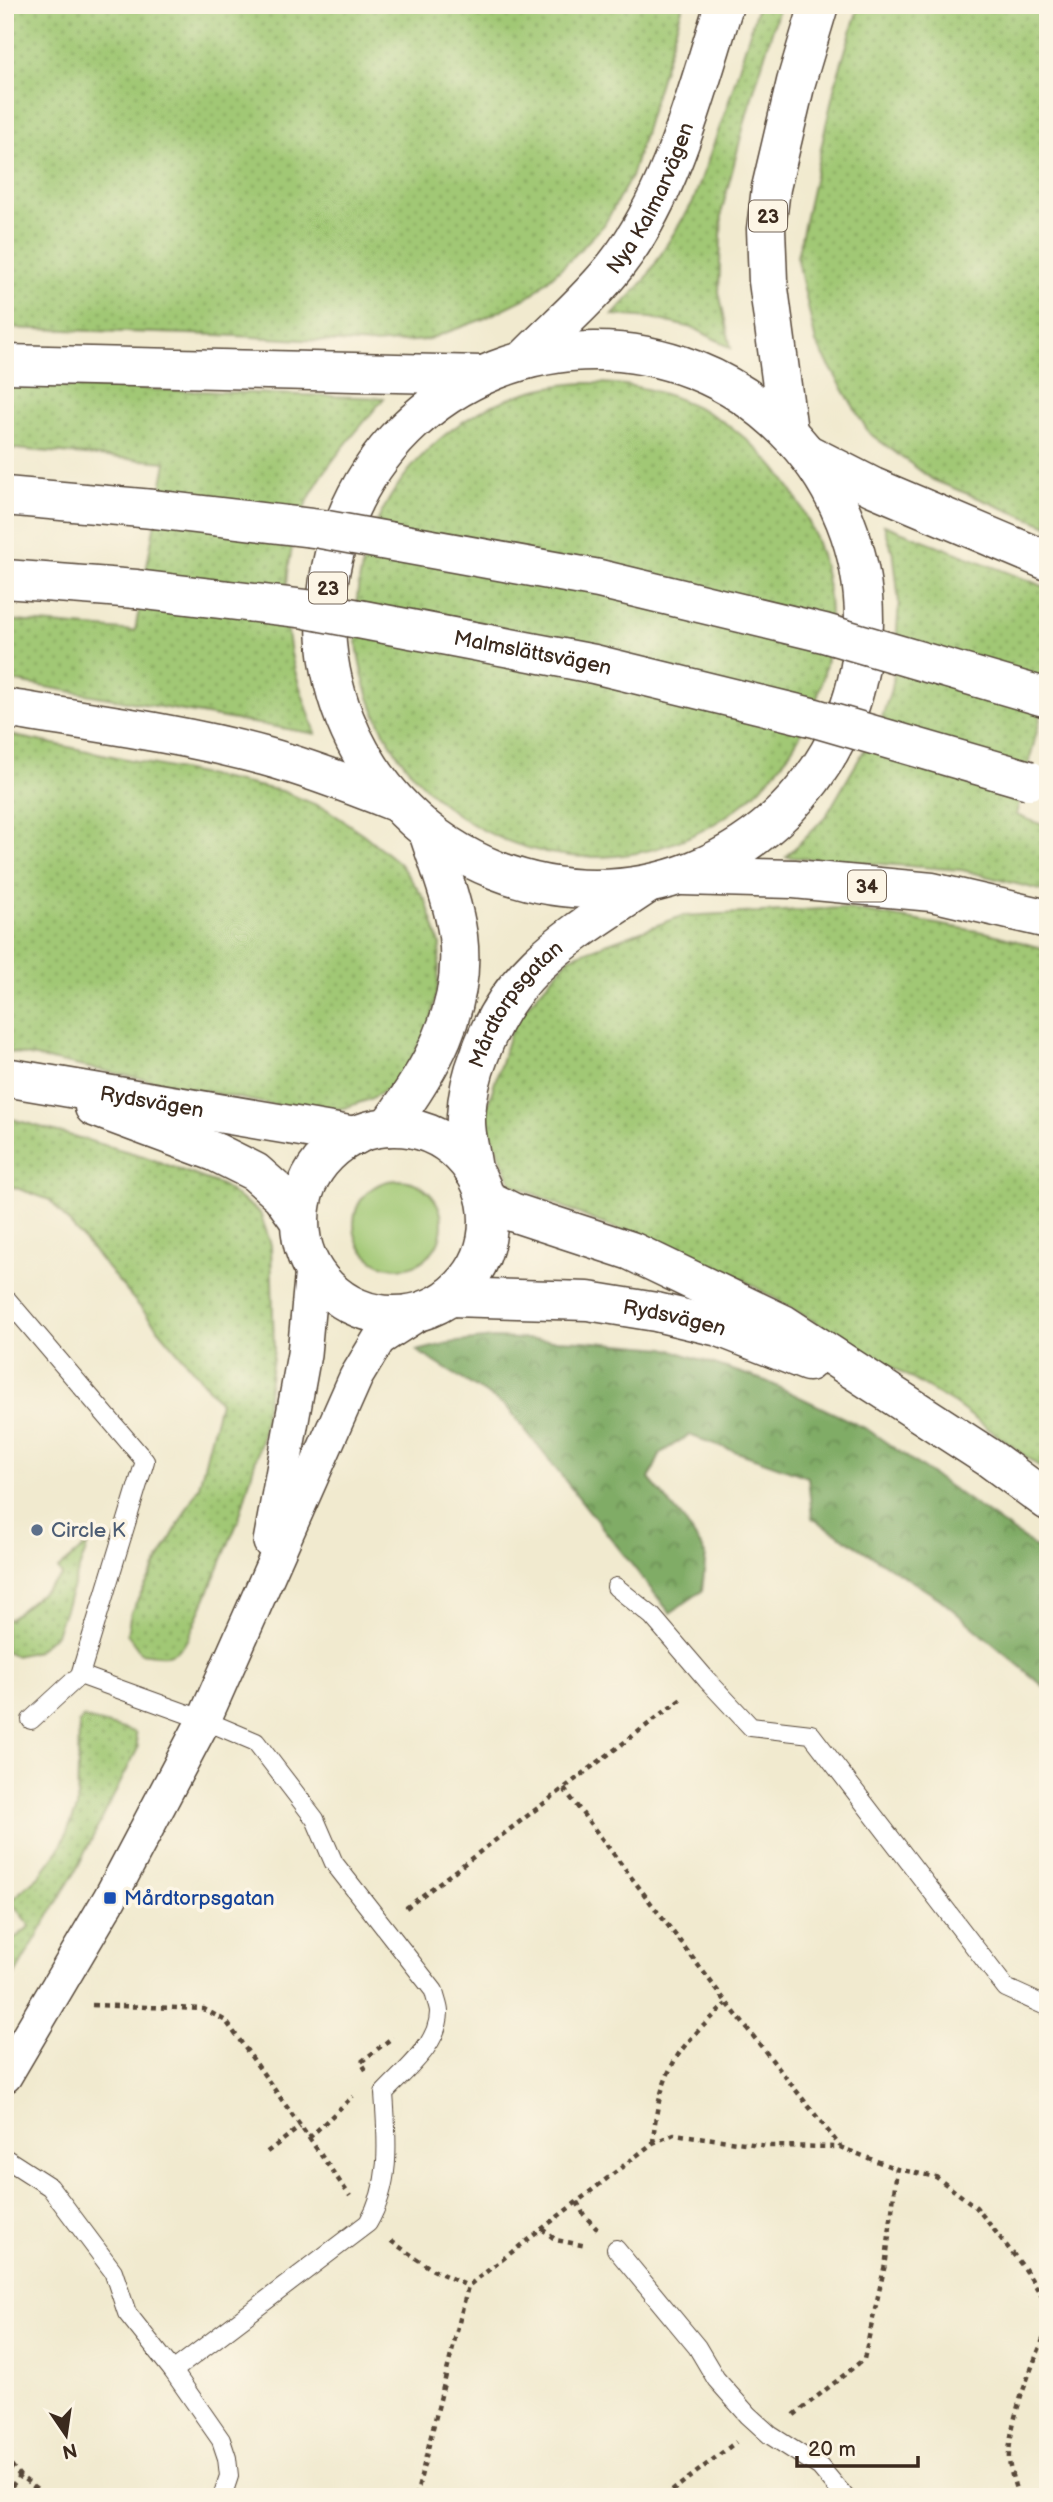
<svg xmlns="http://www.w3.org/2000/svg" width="1053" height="2502" font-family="'Balsamiq Sans',sans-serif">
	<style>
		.grass { fill: url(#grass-dots); stroke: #6e7949; stroke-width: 2 }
		.forest { fill: url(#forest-crowns); stroke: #5e6b42; stroke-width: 2 }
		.park { fill: #a1c874; stroke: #6e7949; stroke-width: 2 }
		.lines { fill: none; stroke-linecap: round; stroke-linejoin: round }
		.service-casing { stroke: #564739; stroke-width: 20 }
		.minor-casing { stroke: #564739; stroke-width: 36 }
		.tertiary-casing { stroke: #564739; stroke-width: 41 }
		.primary-casing { stroke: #564739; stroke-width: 41 }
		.motorway-casing { stroke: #564739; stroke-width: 41 }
		.path { stroke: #564739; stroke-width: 4.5; stroke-dasharray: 5 5; stroke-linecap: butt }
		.service { stroke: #fff; stroke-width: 18 }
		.minor { stroke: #fff; stroke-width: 33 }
		.tertiary { stroke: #fff; stroke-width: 38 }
		.primary { stroke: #fff; stroke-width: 38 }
		.motorway { stroke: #fff; stroke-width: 38 }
		.motorway-bridge-casing { stroke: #564739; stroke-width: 41; stroke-linecap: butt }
		.motorway-bridge { stroke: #fff; stroke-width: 38 }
		.service-dot { fill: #5c6f8a; stroke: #fcf5e5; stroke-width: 2.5 }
		.transit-dot { fill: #1a4fb4; stroke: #fcf5e5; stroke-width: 2.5 }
		.labels { text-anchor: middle; stroke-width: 7; stroke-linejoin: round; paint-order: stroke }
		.shield { fill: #fcf5e5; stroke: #75675a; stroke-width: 2 }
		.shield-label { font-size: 19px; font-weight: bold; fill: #3b2a1e }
		.street-label { font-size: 21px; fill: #3b2a1e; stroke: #fcf5e5 }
		.service-label { font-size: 21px; fill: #4e5e75; stroke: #fcf5e5; text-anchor: start }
		.transit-label { font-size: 21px; fill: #164399; stroke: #fcf5e5; text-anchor: start }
	</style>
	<defs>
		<pattern id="grass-dots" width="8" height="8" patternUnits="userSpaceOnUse" patternTransform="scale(1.75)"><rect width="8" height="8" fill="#a1c874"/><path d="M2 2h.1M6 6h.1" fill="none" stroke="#84a35f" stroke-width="1.8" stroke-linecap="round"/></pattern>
		<pattern id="forest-crowns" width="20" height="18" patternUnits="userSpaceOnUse" patternTransform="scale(1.75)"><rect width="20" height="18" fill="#80ac66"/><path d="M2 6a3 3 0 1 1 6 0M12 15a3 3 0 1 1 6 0" fill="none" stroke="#6a8c53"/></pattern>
	</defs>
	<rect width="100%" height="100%" fill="#fcf5e5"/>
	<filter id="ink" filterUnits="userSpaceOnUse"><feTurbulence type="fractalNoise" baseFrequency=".0143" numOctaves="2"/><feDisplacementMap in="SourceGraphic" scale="14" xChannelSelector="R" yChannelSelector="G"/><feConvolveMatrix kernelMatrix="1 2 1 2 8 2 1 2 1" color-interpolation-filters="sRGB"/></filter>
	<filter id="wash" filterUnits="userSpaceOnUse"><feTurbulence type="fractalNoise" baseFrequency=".00686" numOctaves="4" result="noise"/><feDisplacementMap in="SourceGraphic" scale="28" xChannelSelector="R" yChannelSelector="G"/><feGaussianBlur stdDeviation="1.57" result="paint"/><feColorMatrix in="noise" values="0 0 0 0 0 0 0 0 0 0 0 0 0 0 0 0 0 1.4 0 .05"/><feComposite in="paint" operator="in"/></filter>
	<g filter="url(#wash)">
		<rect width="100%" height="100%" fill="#f1eacf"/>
		<g class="grass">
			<path d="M5 5H683L631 177 604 225 570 260 530 296 483 319 426 340 373 344 218 335 5 328Z"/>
			<path d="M758 5H780L748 110 722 210 719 292 731 348 696 329 651 318 613 315 645 280 693 202 728 104Z"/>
			<path d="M859 5H1048V526L933 480 869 433 816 343 797 257 835 85Z"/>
			<circle cx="593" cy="620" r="237"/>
			<path d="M5 384 384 398C364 423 334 455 318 482 288 531 281 591 290 647 294 676 307 706 316 734L5 680V620L135 631 166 462 5 448Z"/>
			<path d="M884 525 1048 588V687L1016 815 1048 827V892L962 870 786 857 826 816 880 723 893 683 899 603 894 557Z"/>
			<path d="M5 734 282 791 326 809 363 834 399 863 426 901 440 944 438 984 430 1027 397 1083 370 1099 344 1108 308 1112 5 1051Z"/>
			<path d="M842 908 989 933 1048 950V1473L955 1404 728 1271 593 1220 512 1184 484 1117 514 1021 570 957 682 916Z"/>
			<path d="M5 1117 143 1156 221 1185 260 1213 271 1245 274 1350 262 1437 239 1519 188 1640C172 1660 164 1656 141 1653L127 1634 131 1612 199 1486 220 1402 50 1200 5 1184Z"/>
			<path d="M88 1544 56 1634 37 1651 15 1656 5 1651V1618L8 1620 62 1576 58 1569Z"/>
			<path d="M83 1718 135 1732 138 1748 76 1870 5 1991V1947L30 1926 10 1901 40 1875 60 1848 77 1809 79 1723Z"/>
		</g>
		<path class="forest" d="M493 1338 583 1341 665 1348 766 1381 867 1429 1048 1556V1690L940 1599 812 1518 808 1477 689 1435 661 1453 649 1479 683 1519 706 1554 702 1591 670 1613 507 1407 417 1351 449 1343Z"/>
		<circle class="park" cx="398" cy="1224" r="44"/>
	</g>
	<g filter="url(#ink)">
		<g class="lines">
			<defs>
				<g id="service">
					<path d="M5 1297 145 1461 80 1675 31 1720"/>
					<path d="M616 1587 652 1616 707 1680 751 1727 811 1734 1006 1988 1048 2007"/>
					<path d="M80 1675 204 1720 256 1742 315 1819 334 1863 434 1991C435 1998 439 2006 439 2012 439 2045 404 2071 384 2093 387 2139 392 2182 368 2223L173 2371"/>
					<path d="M5 2158 50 2187 113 2271 127 2313 173 2371 221 2440 227 2458 229 2476 222 2497"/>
					<path d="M616 2249 697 2347 716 2379 748 2415 770 2435 820 2467 845 2497"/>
				</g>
				<g id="minor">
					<path d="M270 1542 304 1354 312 1268"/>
					<path d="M5 2076 110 1898 204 1720 356 1377 379 1339 421 1312"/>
				</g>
				<g id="tertiary">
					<path id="s1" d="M5 1077 355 1136"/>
					<path d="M94 1107 215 1152 255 1172 281 1195 299 1220"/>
					<path d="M388 1127C430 1071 467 1009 458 936 453 901 439 866 428 832"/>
					<circle cx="394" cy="1221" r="94"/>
					<path id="s2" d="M473 1170C471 1153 465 1134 466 1117 467 1095 472 1074 480 1054 511 967 572 935 645 886"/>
					<path d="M486 1199 512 1212 631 1251 783 1324 988 1457 1048 1501"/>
					<path id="s3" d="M450 1297 588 1301 656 1312 719 1327 808 1362"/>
				</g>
				<g id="primary">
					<circle cx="595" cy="620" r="269"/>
					<path id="s4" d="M524 360C553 330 591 298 616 265 672 194 697 90 724 5"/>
					<path d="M788 431 768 281 766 229 771 188 796 82 819 5"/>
				</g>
				<g id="motorway">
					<path d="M5 364 483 375"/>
					<path d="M808 454 873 487 1048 561"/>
					<path d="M5 496 153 509"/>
					<path d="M5 579 136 589"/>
					<path d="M5 708C91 722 179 733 264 756 308 768 352 785 395 802"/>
					<path d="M683 876 794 879 932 892 1048 919"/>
				</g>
			</defs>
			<use href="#service" class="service-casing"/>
			<use href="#minor" class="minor-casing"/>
			<use href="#tertiary" class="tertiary-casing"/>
			<use href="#primary" class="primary-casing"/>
			<use href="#motorway" class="motorway-casing"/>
			<g class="path">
				<path d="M564 1789 727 2003 840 2146"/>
				<path d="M406 1908 684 1697"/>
				<path d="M92 2005 204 2009 226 2021 350 2196"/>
				<path d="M366 2070 361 2062 393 2037"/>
				<path d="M309 2138 353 2096"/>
				<path d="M653 2143C655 2115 660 2086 675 2060 687 2039 709 2021 726 2004"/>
				<path d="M267 2152 300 2127"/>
				<path d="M577 2202 584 2215 597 2229"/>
				<path d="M542 2229 556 2240 587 2246"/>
				<path d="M391 2241 433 2270 468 2286"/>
				<path d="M794 2415 864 2359 886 2260 897 2169"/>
				<path d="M5 2457 20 2476 48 2497"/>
				<path d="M5 2494 20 2476"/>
				<path d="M416 2497 468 2286 653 2143 674 2134 768 2146 840 2147 897 2169 936 2177 976 2207 1025 2269 1048 2306"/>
				<path d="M664 2497 736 2442"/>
				<path d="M1018 2497C1015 2484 1008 2467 1009 2454 1012 2409 1032 2368 1048 2327"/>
			</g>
			<use href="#service" class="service"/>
			<use href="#minor" class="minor"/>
			<use href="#tertiary" class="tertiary"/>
			<use href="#primary" class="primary"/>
			<use href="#motorway" class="motorway"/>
			<defs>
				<g id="motorway-bridge">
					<path d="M153 509 321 529 599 579 824 633 1048 698"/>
					<path id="s5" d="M136 589 306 609 594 664 815 718 1029 780"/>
				</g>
			</defs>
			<use href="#motorway-bridge" class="motorway-bridge-casing"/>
			<use href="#motorway-bridge" class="motorway-bridge"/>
		</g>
	</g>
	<circle class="service-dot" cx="37" cy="1530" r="7"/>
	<rect class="transit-dot" x="103" y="1891" width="14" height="14" rx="3.5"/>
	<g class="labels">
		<g class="shield">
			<rect x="749" y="200.5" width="38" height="31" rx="5"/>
			<rect x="309" y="572.5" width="38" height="31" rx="5"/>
			<rect x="848" y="870.5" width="38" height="31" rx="5"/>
		</g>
		<g class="shield-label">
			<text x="768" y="223">23</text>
			<text x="328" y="595">23</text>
			<text x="867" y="893">34</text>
		</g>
		<g class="street-label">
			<text dy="7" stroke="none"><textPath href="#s4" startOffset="208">Nya Kalmarvägen</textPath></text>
			<text dy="7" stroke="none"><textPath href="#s5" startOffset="402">Malmslättsvägen</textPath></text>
			<text dy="7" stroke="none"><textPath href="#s2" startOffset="180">Mårdtorpsgatan</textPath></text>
			<text dy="7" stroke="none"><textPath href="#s1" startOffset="149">Rydsvägen</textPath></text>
			<text dy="7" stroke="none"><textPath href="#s3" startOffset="226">Rydsvägen</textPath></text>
		</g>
		<g class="service-label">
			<text x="51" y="1537">Circle K</text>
		</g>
		<g class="transit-label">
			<text x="124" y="1905">Mårdtorpsgatan</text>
		</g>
	</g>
	<rect width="1053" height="2502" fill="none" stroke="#fcf5e5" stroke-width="28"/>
	<g transform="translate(66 2435) rotate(167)" stroke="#fcf5e5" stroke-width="5" paint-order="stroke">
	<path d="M0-5L12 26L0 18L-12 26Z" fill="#3b2a1e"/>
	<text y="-10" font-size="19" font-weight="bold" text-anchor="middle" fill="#3b2a1e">N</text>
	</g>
	<path d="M797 2456v10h121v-10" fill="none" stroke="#3b2a1e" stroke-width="3.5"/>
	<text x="808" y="2456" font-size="21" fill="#3b2a1e" stroke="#fcf5e5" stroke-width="5" paint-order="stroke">20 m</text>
</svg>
